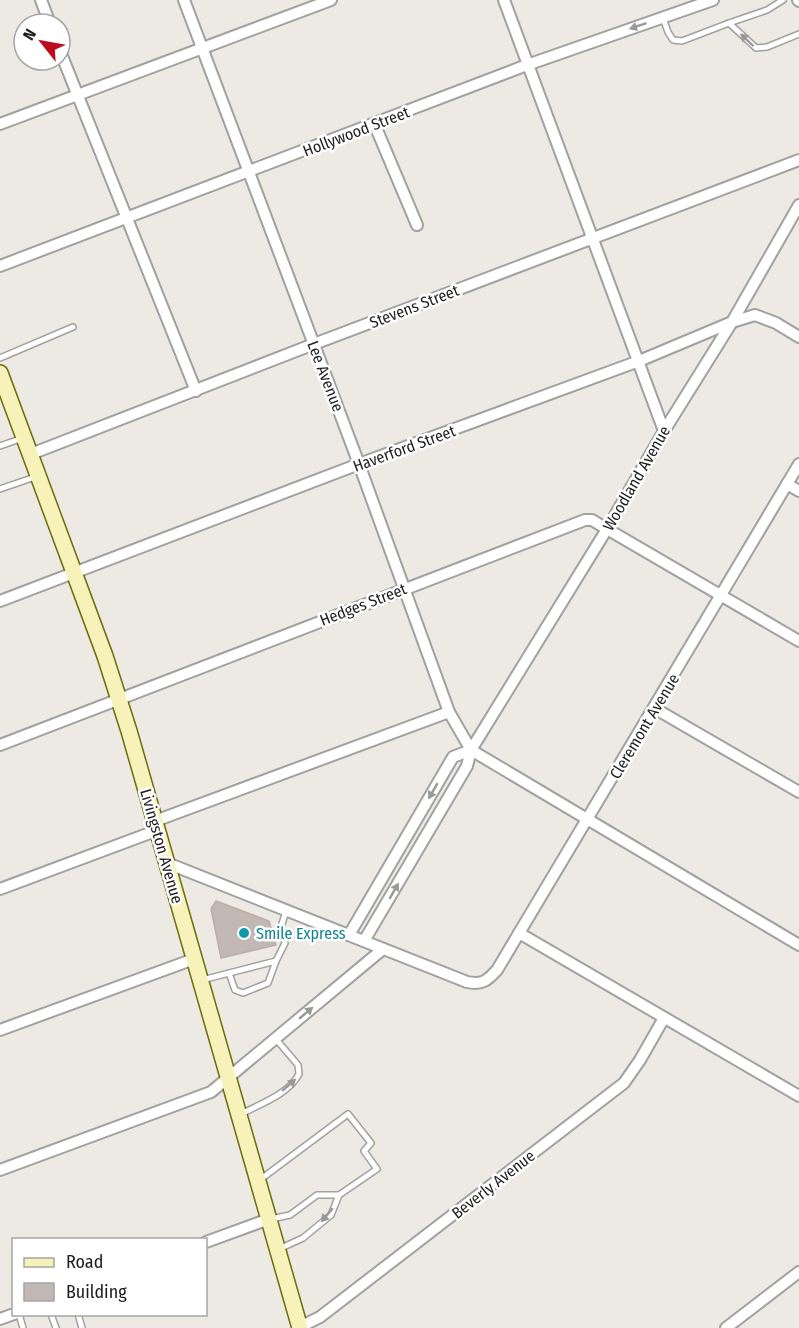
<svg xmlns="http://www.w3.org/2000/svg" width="799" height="1328" font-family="'Fira Sans Condensed',sans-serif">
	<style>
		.building { fill: #c2b8b3; stroke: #beaea6; stroke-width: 1.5 }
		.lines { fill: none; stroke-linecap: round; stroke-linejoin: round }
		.lane-casing { stroke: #a1a1a1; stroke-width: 8 }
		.street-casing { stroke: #a1a1a1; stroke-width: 14 }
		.secondary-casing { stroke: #6c6d0b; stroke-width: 18 }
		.lane { stroke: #fff; stroke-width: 5 }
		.street { stroke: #fff; stroke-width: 10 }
		.secondary { stroke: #f6f2b9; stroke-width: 15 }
		.oneway { fill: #999 }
		.culture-dot { fill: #0f9aa8; stroke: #fff; stroke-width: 2 }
		.labels { text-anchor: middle; stroke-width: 5; stroke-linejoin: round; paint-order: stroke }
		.street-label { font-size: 16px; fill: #1d1d1d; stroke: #fff }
		.culture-label { font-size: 16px; fill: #0d838f; stroke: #fff; text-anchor: start }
	</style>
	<rect width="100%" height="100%" fill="#ede9e3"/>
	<path class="building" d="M216 901 269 921 276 945 221 958 211 909Z"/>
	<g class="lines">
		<defs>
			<g id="lane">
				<path d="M663 18 668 32 673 40 682 41 729 23 756 48 767 47 799 34"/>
				<path d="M729 23 767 10 783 0"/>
				<path d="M0 358 73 327"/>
				<path d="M0 446 23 438"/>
				<path d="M0 489 38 476"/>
				<path d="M229 973 235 990 243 993 268 983 276 961"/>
				<path d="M202 980 276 961 285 943 281 927 286 911"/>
				<path d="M241 1114C260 1104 289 1094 299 1074L298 1065 275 1038"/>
				<path d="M261 1179 348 1114 371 1143 364 1151 377 1169 339 1195"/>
				<path d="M271 1219 290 1215 317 1195H339L331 1215 303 1238 279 1249"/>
				<path d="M19 1314 23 1328"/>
				<path d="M51 1314 56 1328"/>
				<path d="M78 1314 82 1328"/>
			</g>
			<g id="street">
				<path d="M41 0 50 24"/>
				<path d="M184 0 359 464 449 712 471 750 799 945"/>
				<path d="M504 0 664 431"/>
				<path d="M798 0 799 1"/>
				<path d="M60 51 196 391"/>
				<path d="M374 123 417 225"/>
				<path d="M0 124 331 0"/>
				<path d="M0 266 527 65 713 0"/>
				<path d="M31 454 314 344 799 160"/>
				<path d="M787 484 799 491"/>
				<path d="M0 601 359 464 639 361 732 322 755 315 776 323 799 337"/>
				<path d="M654 708 799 792"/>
				<path d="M0 745 585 520H592L607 529 799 641"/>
				<path d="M155 821 449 712"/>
				<path d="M167 863 467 982C482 985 487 981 497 970L799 464"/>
				<path d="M0 889 158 830"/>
				<path d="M519 933 799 1096"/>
				<path d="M349 935 453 757 471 750"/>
				<path d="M364 941 467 766 471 750 607 529 664 431 732 322 799 205"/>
				<path d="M0 1030 194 959"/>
				<path d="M0 1170 211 1092 383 949"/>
				<path d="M206 1242 269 1219"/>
				<path d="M0 1319 14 1314"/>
				<path d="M300 1327 320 1317 624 1083 640 1060 664 1018"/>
				<path d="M726 1328 799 1272"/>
			</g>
			<path id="secondary" d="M0 373 105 656 129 731 300 1328"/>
		</defs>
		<use href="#lane" class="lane-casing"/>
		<use href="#street" class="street-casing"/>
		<use href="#secondary" class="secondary-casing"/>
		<use href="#lane" class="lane"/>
		<use href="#street" class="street"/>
		<use href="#secondary" class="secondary"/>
	</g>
	<defs><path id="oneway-solid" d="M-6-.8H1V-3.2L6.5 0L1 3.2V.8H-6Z" transform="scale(1.5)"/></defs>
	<g class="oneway">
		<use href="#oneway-solid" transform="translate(638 26) rotate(161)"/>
		<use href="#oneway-solid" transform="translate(747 40) rotate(-136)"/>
		<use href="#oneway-solid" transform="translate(433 791) rotate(120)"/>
		<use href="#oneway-solid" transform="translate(394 891) rotate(-60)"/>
		<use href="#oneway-solid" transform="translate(306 1013) rotate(-40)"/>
		<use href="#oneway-solid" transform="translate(289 1085) rotate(-41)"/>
		<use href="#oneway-solid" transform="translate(327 1215) rotate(130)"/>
	</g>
	<circle class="culture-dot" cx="244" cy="933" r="6"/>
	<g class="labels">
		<g class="street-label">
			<text transform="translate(356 131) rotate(-21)" y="6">Hollywood Street</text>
			<text transform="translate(414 306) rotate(-21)" y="6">Stevens Street</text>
			<text transform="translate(326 376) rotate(69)" y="6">Lee Avenue</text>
			<text transform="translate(404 448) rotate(-20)" y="6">Haverford Street</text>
			<text transform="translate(636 478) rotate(-60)" y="6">Woodland Avenue</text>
			<text transform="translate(363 604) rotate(-21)" y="6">Hedges Street</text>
			<text transform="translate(644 726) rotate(-59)" y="6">Cleremont Avenue</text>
			<text transform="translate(162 846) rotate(74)" y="6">Livingston Avenue</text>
			<text transform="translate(493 1184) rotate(-38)" y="6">Beverly Avenue</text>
		</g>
		<g class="culture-label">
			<text x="256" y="939">Smile Express</text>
		</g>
	</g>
	<rect x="12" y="1238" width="195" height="78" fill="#ffffff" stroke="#a5a5a5" stroke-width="1.5"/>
	<rect x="24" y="1258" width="30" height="9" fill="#f6f2b9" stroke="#a5a5a5" stroke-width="1.5"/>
	<text x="66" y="1268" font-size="18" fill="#1d1d1d">Road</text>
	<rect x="24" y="1283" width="30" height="18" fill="#c2b8b3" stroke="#a5a5a5" stroke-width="1.5"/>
	<text x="66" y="1298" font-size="18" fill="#1d1d1d">Building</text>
	<g transform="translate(42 42) rotate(301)"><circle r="28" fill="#ffffff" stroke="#a5a5a5" stroke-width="1.5"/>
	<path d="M0-4.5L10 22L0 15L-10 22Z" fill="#be0b1e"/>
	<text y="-9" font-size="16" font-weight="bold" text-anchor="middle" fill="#1d1d1d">N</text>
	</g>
</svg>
